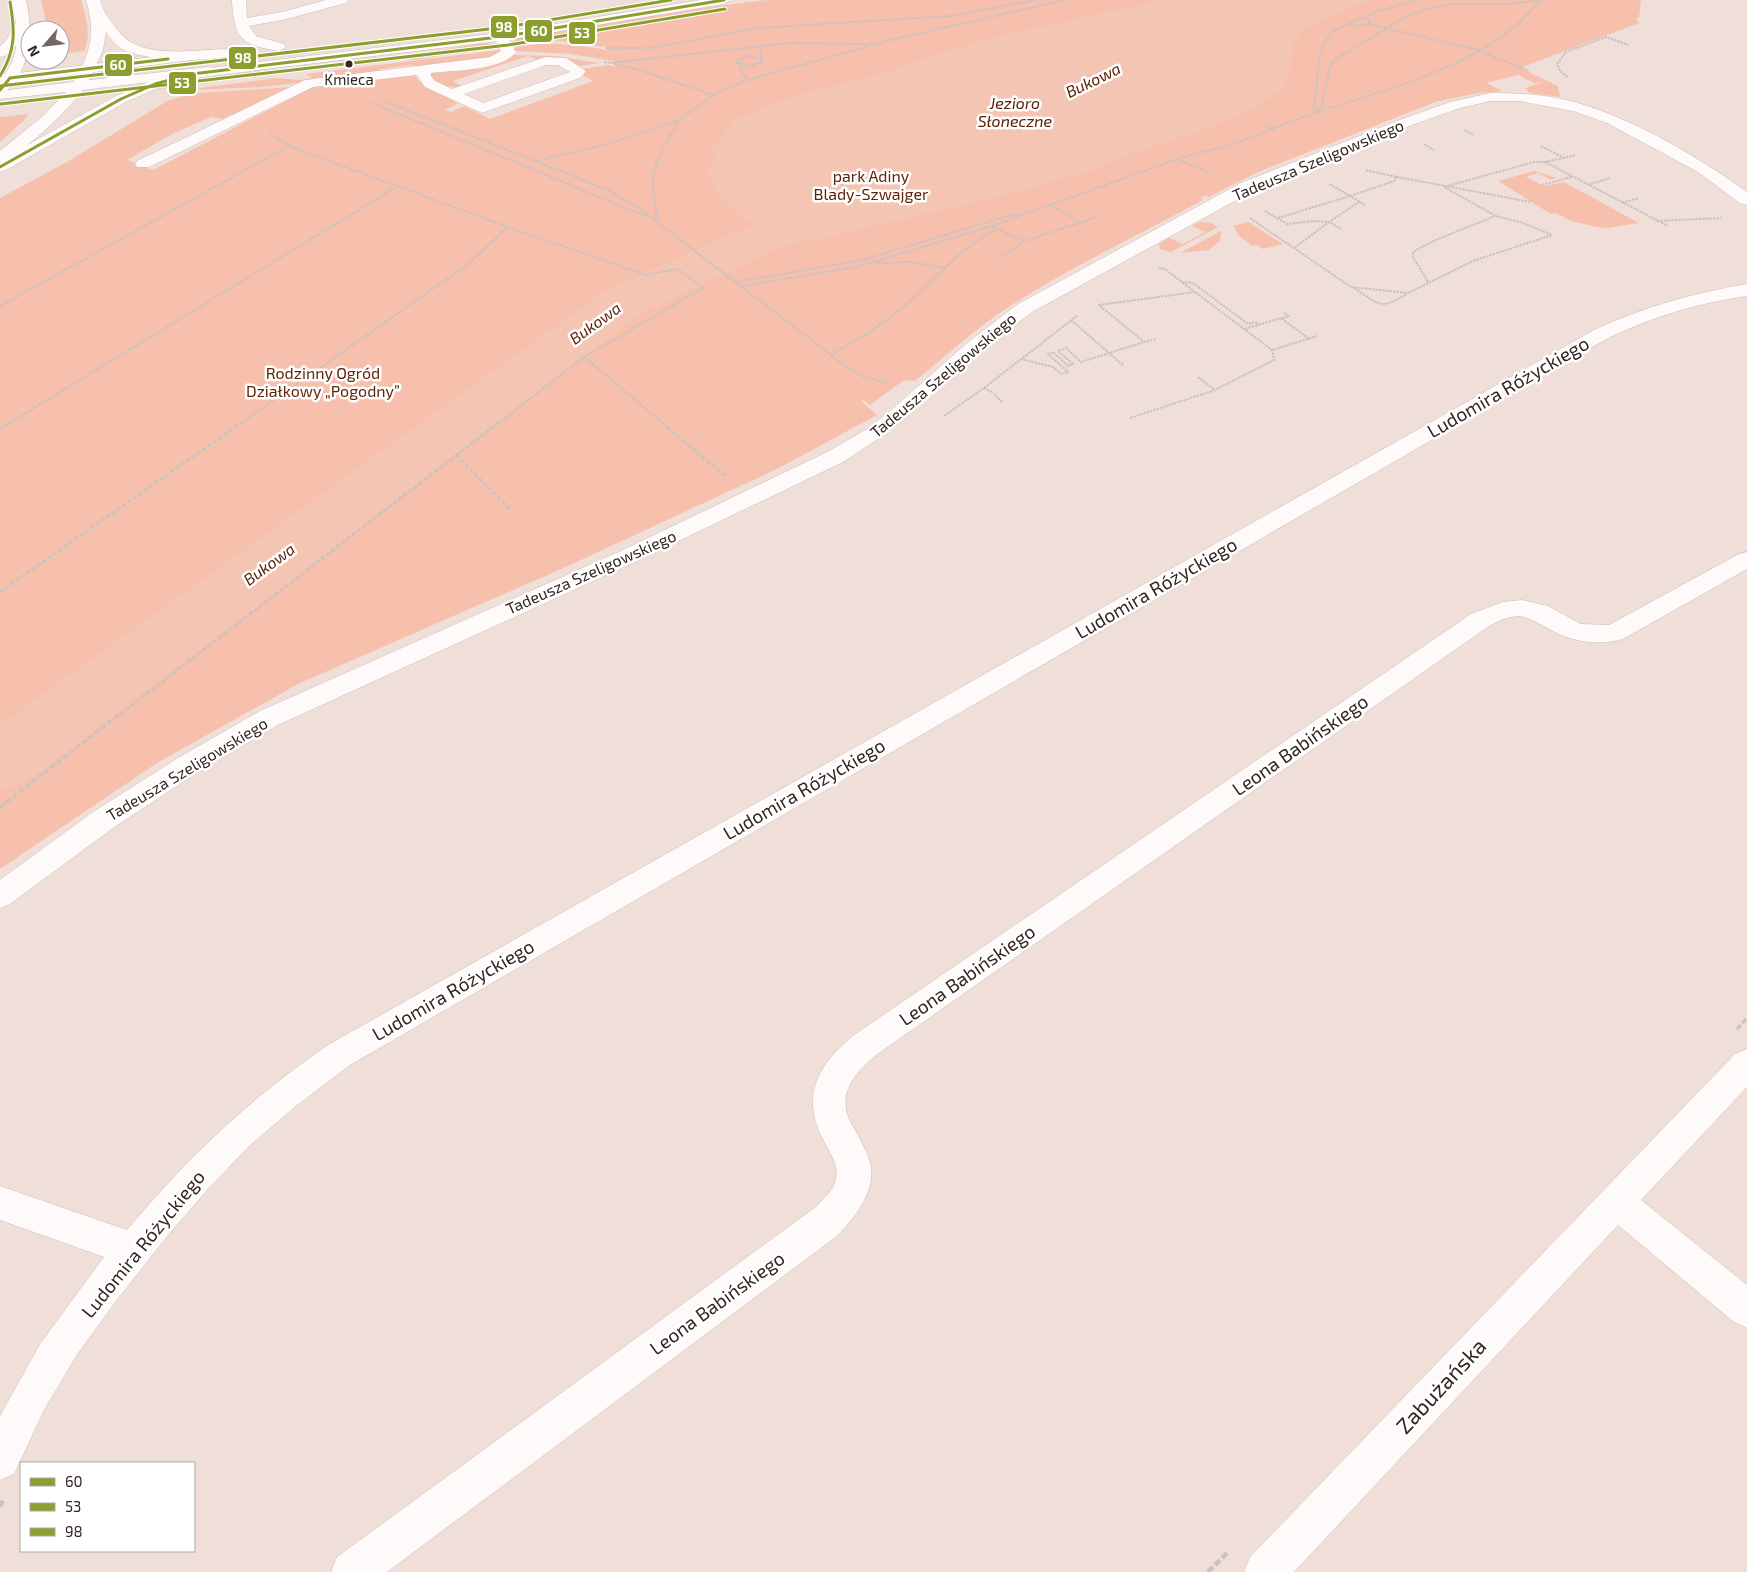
<svg xmlns="http://www.w3.org/2000/svg" width="1747" height="1572" font-family="'Exo 2',sans-serif">
	<style>
		.green { fill: #f7c0ac }
		.water { fill: #f5c5b4 }
		.lines { fill: none; stroke-linecap: round; stroke-linejoin: round }
		.river { fill: #f5c5b4; fill-rule: evenodd }
		.minor-casing { stroke: #cbbcb7; stroke-width: 1 }
		.major-casing { stroke: #cbbcb7; stroke-width: 1 }
		.path-far3 { stroke: #c8c2c1; stroke-width: 2; stroke-dasharray: 2.5 1; stroke-linecap: butt }
		.path-far2 { stroke: #c8c2c1; stroke-width: 2.5; stroke-dasharray: 4.5 2; stroke-linecap: butt }
		.path-far1 { stroke: #c8c2c1; stroke-width: 3; stroke-dasharray: 5.5 2.5; stroke-linecap: butt }
		.path { stroke: #c8c2c1; stroke-width: 4.5; stroke-dasharray: 7 3; stroke-linecap: butt }
		.minor { fill: #fdfaf9; fill-rule: evenodd }
		.major { fill: #fdfaf9; fill-rule: evenodd }
		.bus-1-casing { stroke: #fff; stroke-width: 5 }
		.bus-2-casing { stroke: #fff; stroke-width: 5 }
		.bus-3-casing { stroke: #fff; stroke-width: 5 }
		.bus-1 { stroke: #8c9f2e; stroke-width: 3 }
		.bus-2 { stroke: #8c9f2e; stroke-width: 3 }
		.bus-3 { stroke: #8c9f2e; stroke-width: 3 }
		.bus-dot { fill: #332520; stroke: #fff; stroke-width: 2 }
		.labels { text-anchor: middle; stroke-width: 5; stroke-linejoin: round; paint-order: stroke }
		.far-bus-label { font-size: 15px; fill: #332520; stroke: #fff }
		.far-water-label { font-size: 16px; font-style: italic; fill: #5c2005; stroke: #fff }
		.far-street-label { font-size: 16px; fill: #332520; stroke: #fff }
		.far-park-label { font-size: 16px; fill: #602409; stroke: #fff }
		.street-label { font-size: 19px; fill: #332520; stroke: #fff }
		.near-street-label { font-size: 22px; fill: #332520; stroke: #fff }
		.line-badge { stroke: #fff; stroke-width: 2 }
		.badge-label { font-size: 14px; text-anchor: middle; font-weight: bold; fill: #fff }
	</style>
	<rect width="100%" height="100%" fill="#f0dfd9"/>
	<g class="green">
		<path d="M41 0H81C86 18 92 34 84 51L60 54V30H48Z"/>
		<path d="M767 0H1641L1639 18H1636L1639 23 1520 68 1558 86 1560 97 1529 93 1525 88 1546 81 1534 83 1518 75 1486 83 1502 91 1479 93 1438 101 1258 172 1207 198V195L1201 198 1203 200C1139 235 1072 266 1010 306 976 328 946 356 915 381L904 380 870 405 863 400 861 401 877 415 779 468 568 566 298 684 157 763 0 869V198L67 162 169 100 197 93 292 87 222 119 211 117 172 134 127 160 153 170 311 88 298 83 263 87 197 90 200 88 276 78 299 80 312 78 306 74 500 50V54L483 59 420 67 412 65 380 69 381 75 413 74 423 85 458 103 445 110 451 112 464 106 490 119 593 81 584 76 582 69 609 65 615 67 613 61 571 54 515 51 514 48C546 40 575 45 607 50L606 47 552 40 512 45 511 43 518 38 678 11Z"/>
		<path d="M486 43 499 47 410 60 408 55Z"/>
		<path d="M513 55 555 56 599 63 580 66 563 59 543 58 537 60 528 56 453 81 462 86C449 89 443 85 432 79L429 73Z"/>
		<path d="M285 69 216 78 184 86 158 89C200 76 241 72 285 69Z"/>
		<path d="M28 114 24 120 0 142V117Z"/>
		<path d="M1534 171 1557 178 1551 180 1538 173 1526 177 1544 186 1564 182 1639 223 1607 228 1596 227 1571 221 1556 213 1551 214 1498 181Z"/>
		<path d="M1200 222 1210 223 1218 227 1171 252 1160 249 1159 244 1169 238 1183 244 1205 232 1192 226Z"/>
		<path d="M1247 222 1250 223 1283 244 1263 249 1257 245 1253 246 1240 237 1233 226Z"/>
		<path d="M1221 231 1220 241 1209 250 1180 253Z"/>
	</g>
	<path class="water" d="M1160 0H1374L1346 9 1304 28 1293 43 1288 80 1282 88 1259 106 1215 126 1135 152 1091 171 1009 194 848 232 828 238 776 246 761 244 736 253 728 249 741 242 752 224 721 199 706 171 714 159 713 148 736 119 798 94 886 73 924 59 992 38Z"/>
	<g class="lines">
		<path class="river" d="M826 195 842 199 849 209 842 219 642 312 26 782 0 790V725L606 290 810 199Z"/>
		<defs>
			<g id="minor">
				<path d="M12 0H26C32 30 33 55 15 81L0 83V75L5 74C11 65 15 56 16 46L5 56 0 57V46L5 42 16 23Z"/>
				<path d="M86 0H100C103 10 107 16 113 24 117 29 122 37 129 41 152 57 198 50 225 49L230 50 232 53 230 56C205 62 141 62 119 47 114 43 109 37 106 32L103 50 89 80 208 67 213 68 215 71 213 74 208 75 83 90C61 118 35 140 6 161L0 163V151L43 116 66 92 0 99V91L73 82C91 54 96 32 86 0Z"/>
				<path d="M232 0H246L247 18 282 12 326 0H348L346 3 283 20 249 26 256 36 284 44 286 47 279 51C241 45 234 39 232 0Z"/>
				<path d="M500 32 505 33 516 52C502 71 454 70 431 73V76L435 81 452 89 545 57 566 58 586 71 580 78 482 113 425 87 417 75 313 87 149 167H137L135 164 137 161 305 80 490 57 501 51 493 36ZM546 65H558L570 72 483 103 464 94Z"/>
				<path d="M1490 93C1520 93 1552 95 1581 104 1637 121 1700 158 1747 192V205L1741 204 1698 172 1607 123 1573 111 1519 101H1490L1460 108 1412 125 1253 191 1032 312 981 351 903 420 881 437 843 462 639 560 278 725 198 772 113 828 10 904 0 908V880L93 812 178 758 260 711 623 550 827 452 867 429 889 412 967 343 1018 304 1241 183 1402 119 1450 102Z"/>
				<path d="M1747 284V296C1698 303 1652 317 1608 338L350 1065 296 1106 249 1146 208 1189 168 1235 116 1301 78 1353 44 1410 14 1474 0 1480V1416L40 1344 104 1257 0 1220V1186L127 1230C189 1156 248 1100 328 1045L1594 330C1643 307 1694 293 1747 284Z"/>
				<path d="M1747 552V569L1623 639C1602 645 1577 643 1557 633 1527 618 1523 608 1489 626L876 1055C851 1077 834 1097 855 1130 861 1142 870 1156 871 1169 874 1195 853 1219 837 1236L387 1572H331L337 1557 817 1206C824 1198 835 1189 836 1178 839 1163 829 1152 823 1139 800 1095 819 1064 854 1035L1471 614 1503 602 1522 600 1548 606 1581 624 1609 625 1739 554Z"/>
				<path d="M1747 1049V1087L1641 1200 1747 1285V1328L1734 1322 1618 1225 1294 1572H1244L1250 1557 1735 1054Z"/>
			</g>
			<g id="major">
				<path d="M700 0H731L724 4 507 40 193 78 160 87 126 102 6 170 0 172V160L116 96 150 81 192 70 507 32Z"/>
				<path d="M211 50 216 51 218 54 216 57 15 82 5 93 0 94V81L5 75 10 74Z"/>
			</g>
		</defs>
		<use href="#minor" class="minor-casing"/>
		<use href="#major" class="major-casing"/>
		<g class="path-far3">
			<path d="M1416 0 1376 12 1334 30 1328 37 1320 54 1314 107 1317 112C1385 90 1463 71 1519 23 1526 16 1533 8 1540 1"/>
			<path d="M1348 24 1355 26 1369 24V20L1364 17"/>
			<path d="M1369 24 1478 50 1529 71"/>
			<path d="M760 46 762 59"/>
			<path d="M606 48H651L757 28 951 16 1036 0"/>
			<path d="M604 62 612 63 789 43 874 44 1064 0"/>
			<path d="M738 63 750 66 762 62V59L749 56 737 60V62L747 80"/>
			<path d="M1568 77 1560 71 1557 64 1566 52 1606 37 1629 45"/>
			<path d="M713 95 747 80 869 46"/>
			<path d="M387 102 610 191 637 207 848 368 861 376 887 383"/>
			<path d="M372 103 648 217"/>
			<path d="M1265 126 1274 129"/>
			<path d="M1465 130 1473 135"/>
			<path d="M270 133 289 146 508 227 645 275 677 269 703 288 584 357 497 424"/>
			<path d="M1424 144 1434 150"/>
			<path d="M1541 146 1564 158 1575 155"/>
			<path d="M1178 159 1211 174"/>
			<path d="M537 161 608 144 680 120 713 95 639 70 614 64"/>
			<path d="M1545 162 1563 158"/>
			<path d="M1397 177 1531 202"/>
			<path d="M1329 184 1350 196 1394 181 1397 177 1365 170"/>
			<path d="M1542 185 1571 177"/>
			<path d="M1587 185 1610 178"/>
			<path d="M1622 203 1639 198"/>
			<path d="M1051 205 1079 222"/>
			<path d="M1265 211 1287 224 1314 221 1329 222 1359 202"/>
			<path d="M1250 218 1351 287 1408 293 1473 261 1552 235 1523 223 1496 216 1444 187 1534 162H1545L1668 226"/>
			<path d="M1278 218 1350 196 1365 205"/>
			<path d="M656 220C657 209 654 199 653 189 652 163 666 141 680 120"/>
			<path d="M1657 221 1721 218"/>
			<path d="M996 228 1024 241"/>
			<path d="M1294 248 1329 222 1341 229"/>
			<path d="M999 258 1025 241 1097 217"/>
			<path d="M875 263 912 262 945 268"/>
			<path d="M1159 268 1165 269 1195 292"/>
			<path d="M736 282 863 260 1011 215 1021 214"/>
			<path d="M1182 282 1193 283 1248 324 1255 322 1259 325"/>
			<path d="M1428 282 1413 257V252L1431 242 1495 216"/>
			<path d="M742 286 856 267 992 226"/>
			<path d="M1354 288C1380 304 1378 311 1407 294"/>
			<path d="M0 306 289 146"/>
			<path d="M1282 318 1289 316 1283 312"/>
			<path d="M1071 320 1124 366"/>
			<path d="M1245 329 1281 318 1309 339"/>
			<path d="M1272 350 1317 336"/>
			<path d="M831 355 870 332 907 304 963 251 996 228 992 226 1177 159 1233 144 1317 112 1321 107 1330 67 1334 60 1407 16 1429 8 1452 4H1507L1546 0"/>
			<path d="M584 357 664 424"/>
			<path d="M1021 359 1053 367 1061 374 1068 372 1048 354 1053 352 1068 366 1073 364 1058 351 1066 348 1081 362 1144 342"/>
			<path d="M1198 377 1215 390"/>
			<path d="M984 388 992 392 1003 403"/>
			<path d="M944 416 984 388 1078 315"/>
			<path d="M1130 418 1215 390 1274 360 1272 350 1195 292 1099 305 1144 342 1156 339"/>
			<path d="M8 424 398 186"/>
			<path d="M240 424 467 265 508 227"/>
		</g>
		<g class="path-far2">
			<path d="M662 423 725 476"/>
			<path d="M0 429 10 423"/>
			<path d="M456 455 510 509"/>
			<path d="M0 592 241 423"/>
			<path d="M110 722 498 423"/>
		</g>
		<g class="path-far1">
			<path d="M0 807 111 721"/>
			<path d="M1737 1029 1747 1018"/>
		</g>
		<g class="path">
			<path d="M0 1507 3 1500"/>
			<path d="M1208 1572 1227 1553"/>
		</g>
		<use href="#minor" class="minor"/>
		<use href="#major" class="major"/>
		<defs>
			<g id="bus-1">
				<path d="M0 90 10 78 168 59"/>
				<path d="M0 167 121 99 155 84 192 74 507 36 724 0"/>
			</g>
			<path id="bus-2" d="M1 104 508 45 725 9"/>
			<g id="bus-3">
				<path d="M0 76C16 51 15 30 10 2"/>
				<path d="M0 86 506 27 671 0"/>
			</g>
		</defs>
		<use href="#bus-1" class="bus-1-casing"/>
		<use href="#bus-2" class="bus-2-casing"/>
		<use href="#bus-3" class="bus-3-casing"/>
		<use href="#bus-1" class="bus-1"/>
		<use href="#bus-2" class="bus-2"/>
		<use href="#bus-3" class="bus-3"/>
	</g>
	<circle class="bus-dot" cx="349" cy="64" r="4.5"/>
	<g class="labels">
		<g class="far-bus-label">
			<text x="349" y="85">Kmieca</text>
		</g>
		<g class="far-water-label">
			<text transform="translate(1093 80) rotate(-26)" y="6">Bukowa</text>
			<text x="1015" y="109">Jezioro<tspan x="1015" dy="18">Słoneczne</tspan></text>
			<text transform="translate(595 323) rotate(-36)" y="6">Bukowa</text>
			<text transform="translate(269 564) rotate(-36)" y="6">Bukowa</text>
		</g>
		<g class="far-street-label">
			<text transform="translate(1318 160) rotate(-23)" y="6">Tadeusza Szeligowskiego</text>
			<text transform="translate(943 375) rotate(-40)" y="6">Tadeusza Szeligowskiego</text>
			<text transform="translate(591 572) rotate(-24)" y="6">Tadeusza Szeligowskiego</text>
			<text transform="translate(187 769) rotate(-31)" y="6">Tadeusza Szeligowskiego</text>
		</g>
		<g class="far-park-label">
			<text x="871" y="182">park Adiny<tspan x="871" dy="18">Blady-Szwajger</tspan></text>
			<text x="323" y="379">Rodzinny Ogród<tspan x="323" dy="18">Działkowy „Pogodny”</tspan></text>
		</g>
		<g class="street-label">
			<text transform="translate(1508 387) rotate(-30)" y="7">Ludomira Różyckiego</text>
			<text transform="translate(1156 588) rotate(-30)" y="7">Ludomira Różyckiego</text>
			<text transform="translate(1300 745) rotate(-35)" y="7">Leona Babińskiego</text>
			<text transform="translate(804 789) rotate(-30)" y="7">Ludomira Różyckiego</text>
			<text transform="translate(967 975) rotate(-35)" y="7">Leona Babińskiego</text>
			<text transform="translate(453 990) rotate(-30)" y="7">Ludomira Różyckiego</text>
			<text transform="translate(143 1244) rotate(-51)" y="7">Ludomira Różyckiego</text>
			<text transform="translate(717 1303) rotate(-36)" y="7">Leona Babińskiego</text>
		</g>
		<g class="near-street-label">
			<text transform="translate(1441 1386) rotate(-47)" y="8">Zabużańska</text>
		</g>
	</g>
	<g class="line-badge">
		<rect x="490" y="15" width="28" height="24" rx="5" fill="#8c9f2e"/>
		<rect x="524" y="19" width="29" height="24" rx="5" fill="#8c9f2e"/>
		<rect x="568" y="21" width="28" height="24" rx="5" fill="#8c9f2e"/>
		<rect x="228" y="46" width="29" height="24" rx="5" fill="#8c9f2e"/>
		<rect x="104" y="53" width="29" height="24" rx="5" fill="#8c9f2e"/>
		<rect x="168" y="71" width="29" height="24" rx="5" fill="#8c9f2e"/>
	</g>
	<g class="badge-label">
		<text x="504" y="32">98</text>
		<text x="539" y="36">60</text>
		<text x="582" y="38">53</text>
		<text x="243" y="63">98</text>
		<text x="118" y="70">60</text>
		<text x="182" y="88">53</text>
	</g>
	<rect x="20" y="1462" width="175" height="90" fill="#ffffff" stroke="#ada8a6"/>
	<rect x="30" y="1478" width="25" height="8" fill="#8c9f2e" stroke="#ada8a6"/>
	<text x="65" y="1487" font-size="15" fill="#332520">60</text>
	<rect x="30" y="1503" width="25" height="8" fill="#8c9f2e" stroke="#ada8a6"/>
	<text x="65" y="1512" font-size="15" fill="#332520">53</text>
	<rect x="30" y="1528" width="25" height="8" fill="#8c9f2e" stroke="#ada8a6"/>
	<text x="65" y="1537" font-size="15" fill="#332520">98</text>
	<g transform="translate(45 45) rotate(242)"><circle r="24" fill="#ffffff" stroke="#ada8a6"/>
	<path d="M0-4L9 19L0 12L-9 19Z" fill="#756661"/>
	<text y="-8" font-size="14" font-weight="bold" text-anchor="middle" fill="#332520">N</text>
	</g>
</svg>
